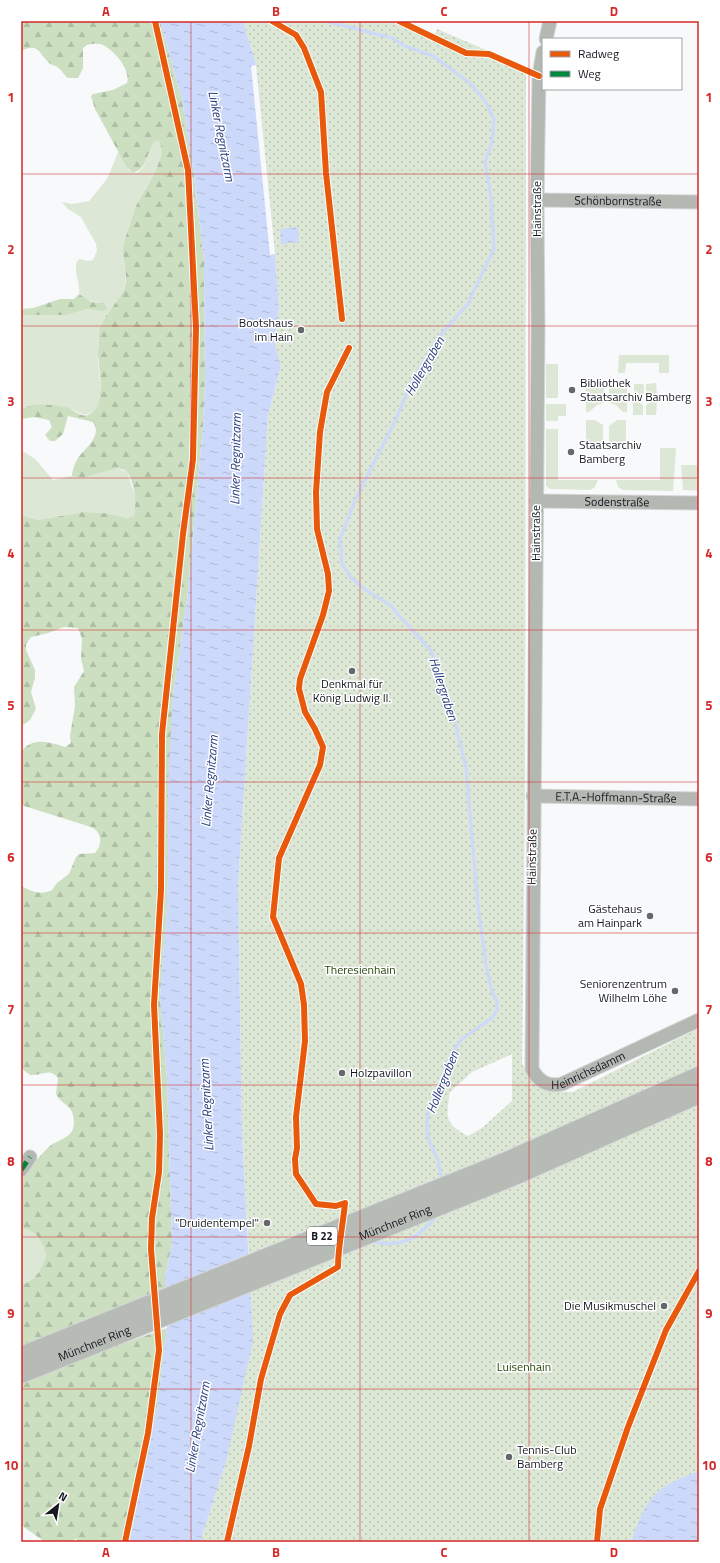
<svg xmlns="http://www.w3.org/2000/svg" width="720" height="1563" font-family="'Titillium Web',sans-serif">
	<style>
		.green { fill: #dce7d6 }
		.forest { fill: url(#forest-firs) }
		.park { fill: url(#park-dots); fill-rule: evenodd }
		.water { fill: url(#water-ripples) }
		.pier { fill: #f7f9fb }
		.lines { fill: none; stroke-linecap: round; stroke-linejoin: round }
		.stream { stroke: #ccd9fa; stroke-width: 3 }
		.street-casing { stroke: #d4d5d7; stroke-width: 15 }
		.primary-casing { stroke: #d4d5d7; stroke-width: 22 }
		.street { stroke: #b4b8b2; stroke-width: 13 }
		.primary { stroke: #b6bbb5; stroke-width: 20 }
		.quiet { stroke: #00873e; stroke-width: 5; stroke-dasharray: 10 5; stroke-linecap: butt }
		.cycleway-casing { stroke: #fff; stroke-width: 8 }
		.cycleway { stroke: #e8590c; stroke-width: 6 }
		.grid { fill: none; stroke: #d62828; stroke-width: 1; stroke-opacity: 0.55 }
		.poi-dot { fill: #65676d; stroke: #fff; stroke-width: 1.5 }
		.labels { text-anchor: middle; stroke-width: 3; stroke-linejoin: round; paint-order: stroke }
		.shield { fill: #fff; stroke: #5c5e64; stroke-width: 1 }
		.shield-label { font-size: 11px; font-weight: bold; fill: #161921 }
		.street-label { font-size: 12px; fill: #161921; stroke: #fff }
		.poi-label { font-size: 12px; fill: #161921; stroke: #fff; text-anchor: end }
		.park-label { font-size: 12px; fill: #28460a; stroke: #fff }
		.water-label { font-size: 13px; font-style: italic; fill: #283c7e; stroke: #fff }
		.neatline { fill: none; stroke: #d62828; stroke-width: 1.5 }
		.grid-label { font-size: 13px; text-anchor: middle; font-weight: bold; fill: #d62828 }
	</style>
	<defs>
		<pattern id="forest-firs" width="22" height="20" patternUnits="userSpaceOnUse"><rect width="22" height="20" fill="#ccdfc1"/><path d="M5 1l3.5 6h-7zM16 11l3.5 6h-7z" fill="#aebfa6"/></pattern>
		<pattern id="park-dots" width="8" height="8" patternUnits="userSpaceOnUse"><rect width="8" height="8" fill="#dce7d6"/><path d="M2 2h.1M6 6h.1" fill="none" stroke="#bcc6b7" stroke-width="1.8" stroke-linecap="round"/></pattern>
		<pattern id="water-ripples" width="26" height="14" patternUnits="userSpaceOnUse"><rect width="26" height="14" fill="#ccd9fa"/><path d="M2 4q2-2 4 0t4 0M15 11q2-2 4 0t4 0" fill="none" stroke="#aebad6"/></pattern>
	</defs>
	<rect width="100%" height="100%" fill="#f7f9fb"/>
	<g class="green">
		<path d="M155 141H159C169 157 143 189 137 204 132 217 122 241 123 254 124 266 128 275 124 287 120 300 110 309 103 320 98 331 98 347 98 359 98 374 108 412 84 415L71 409 61 406H32L21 408V315H67L87 309 101 311 99 302 88 301 79 294C81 284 71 266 79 259L89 261 93 260 97 251 96 244 81 217 68 209 62 202 72 204 89 201 107 179 119 150 129 170 137 173C147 167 148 150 155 141Z"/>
		<path d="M619 355H669V373H659V363H626L625 373H618Z"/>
		<rect x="546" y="364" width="12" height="34"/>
		<path d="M656 383 657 397H651L646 393V384Z"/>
		<path d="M634 384H644V393L639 397H634Z"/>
		<path d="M586 387H604V403L597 405 589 412H586Z"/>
		<path d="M609 388H627V412H623L616 405 609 403Z"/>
		<path d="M633 401H638L643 405V415H633Z"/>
		<path d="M651 402H657L656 415H646V405Z"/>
		<path d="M546 404H566V416H558V421H546Z"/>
		<path d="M586 420H595L603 425V447H586Z"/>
		<path d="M617 420H626V447L609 448V426Z"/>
		<path d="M546 429H558V480H598L595 487 590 490 550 489 546 486Z"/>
		<path d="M660 448H676L673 491 623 490 618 487 616 480H660Z"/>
		<path d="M21 450 35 459 53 480 72 476 83 478 118 468 127 472 134 493 136 506 133 516 127 518 106 513 83 512 38 520 21 515Z"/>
		<path d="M681 465H699V491L683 490Z"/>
		<path d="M21 1229C37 1229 43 1241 46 1255 42 1269 36 1281 21 1285Z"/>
	</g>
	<g class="forest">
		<path d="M21 21H160L182 100 194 175 204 260 205 379 203 426 187 600 173 695 167 909 160 996 167 1079 172 1244 165 1277 166 1287 54 1335 21 1346V1285C36 1281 42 1269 46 1255 43 1241 36 1229 21 1229 21 1219 18 1190 21 1182 24 1174 43 1152 50 1146 62 1137 78 1138 73 1115 71 1105 60 1103 56 1094L58 1078C50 1067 41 1076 30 1075L21 1068V886C31 891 41 896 52 890L57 883 69 874 76 857 79 854 95 853C103 844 102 832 91 827L21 805 22 750C34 737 50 742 65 747L71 743 70 736 75 706 74 687 84 671 81 659 82 639 78 628 64 627 48 633 31 637 26 644V650L35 670V678L31 692 36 709 30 720 21 726V515L38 520 83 512 106 513 127 518 133 516C138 507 134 480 127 472 125 469 121 469 118 468L83 478 72 476C72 472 75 462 78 458 85 448 103 436 93 422L68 416 63 434 55 441H50L45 435 52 427 49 420 34 417 21 419V408C25 408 28 406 33 405 42 404 56 405 66 407 73 409 81 418 88 415 108 406 98 367 98 352 99 344 98 332 101 325 107 311 120 301 125 286 129 271 120 257 124 242 128 229 132 216 137 204 144 189 169 157 159 141H155C147 151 146 173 132 172L126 166 95 109 91 96 93 94 113 90 127 83C131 70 115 51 103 45 98 43 92 44 87 45L83 48V68L78 78H68C63 75 62 69 57 67 55 65 51 65 49 63 39 54 39 42 21 51Z"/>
		<path d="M79 294 91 302 104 303 107 308 106 310 101 311 87 309 67 315H21V309L33 308 60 299H74Z"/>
		<path d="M167 1328 157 1408 145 1461 130 1542H78L76 1538 72 1542H45L21 1525V1380Z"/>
	</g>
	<g class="park">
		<path d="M243 21H314L323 23 322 21H405L435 34 437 29 526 67 525 799 522 1064 533 1083 550 1091 573 1092 699 1028V1068L507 1156 249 1259 242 1131 238 885 268 415 281 366 274 341 279 309 275 255 256 65ZM512 1054V1101L482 1128 468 1136C444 1123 446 1117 450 1092L472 1072Z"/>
		<path d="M699 1100V1542H200L226 1462 251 1289Z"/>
	</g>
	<g class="water">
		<path d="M160 21H243L256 65 275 255 279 309 274 341 281 366 268 415 238 885 242 1131 253 1341 226 1462 200 1542H130L145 1461 157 1408 167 1328 165 1277 172 1244 167 1079 160 996 167 909 168 782 173 695 187 600 203 426 205 379 204 260 194 175 182 100Z"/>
		<path d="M298 227 299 242 281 244 280 229Z"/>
		<path d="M699 1471V1542H631C647 1496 654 1488 699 1471Z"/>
	</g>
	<path class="pier" d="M256 65 275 254 270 255 251 66Z"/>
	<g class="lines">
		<g class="stream">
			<path d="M325 21 392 38 405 46 433 56 470 83 486 102 494 119 492 142 485 162 491 197 494 249 467 305 439 337 411 383 395 421 356 498 340 539 342 564 351 578 367 591 389 604 431 651 450 701 466 768 478 905 486 966 492 992 497 1001V1010L492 1018 462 1039 451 1054 428 1114 427 1129 429 1141 438 1160 442 1181"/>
			<path d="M372 1241C400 1249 420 1238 437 1215"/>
		</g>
		<defs>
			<g id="street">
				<path d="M546 39 550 21"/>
				<path id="s1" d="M543 52 539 76 537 200 538 328 532 1069C539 1082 548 1087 562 1084L699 1020"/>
				<path id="s2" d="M537 200 699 202"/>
				<path id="s3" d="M536 501 699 503"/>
				<path id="s4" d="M533 796 699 799"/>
				<path d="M21 1170 30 1157"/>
			</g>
			<g id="primary">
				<path d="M21 1357 507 1162 699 1077"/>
				<path id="s5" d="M21 1373 514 1175 699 1093"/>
			</g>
		</defs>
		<use href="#street" class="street-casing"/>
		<use href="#primary" class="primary-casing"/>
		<use href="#street" class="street"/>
		<use href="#primary" class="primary"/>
		<path class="quiet" d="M21 1170 30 1157"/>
		<defs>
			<g id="cycleway">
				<path d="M272 21 296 35 304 48 321 92 326 173 342 319"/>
				<path d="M399 21 466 53 489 54 539 76"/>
				<path d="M125 1542 148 1433 159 1350 151 1249 152 1218 159 1172 160 1134 154 1005 161 890 162 734 183 534 193 459 196 327 188 170 155 21"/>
				<path d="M227 1542 249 1446 261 1379 280 1314 290 1295 338 1267C338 1246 343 1225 345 1203L336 1206 316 1204 296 1174 295 1159 297 1148 296 1117 305 1041 304 1005 301 984 273 917 279 858 320 765 323 747 315 729 305 712 299 689 300 679 323 615 329 591 328 574 317 529 316 492 320 432 327 392 349 348"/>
				<path d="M597 1542 600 1509 628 1427 666 1330 699 1271"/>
			</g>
		</defs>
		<use href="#cycleway" class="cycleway-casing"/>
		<use href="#cycleway" class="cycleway"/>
	</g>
	<path class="grid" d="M191 21V1542M360 21V1542M529 21V1542M21 174H699M21 326H699M21 478H699M21 630H699M21 782H699M21 933H699M21 1085H699M21 1237H699M21 1389H699"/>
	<g class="poi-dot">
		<circle cx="301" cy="330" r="4"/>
		<circle cx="572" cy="390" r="4"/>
		<circle cx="571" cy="452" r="4"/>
		<circle cx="352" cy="671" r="4"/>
		<circle cx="650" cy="916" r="4"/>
		<circle cx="675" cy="991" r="4"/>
		<circle cx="342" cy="1073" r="4"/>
		<circle cx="267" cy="1223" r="4"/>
		<circle cx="664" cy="1306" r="4"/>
		<circle cx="509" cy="1457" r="4"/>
	</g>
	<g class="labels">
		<rect class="shield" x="307" y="1227" width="30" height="18" rx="3"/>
		<g class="shield-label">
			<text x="322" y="1240">B 22</text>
		</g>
		<g class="street-label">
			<text dy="4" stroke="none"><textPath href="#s2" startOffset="81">Schönbornstraße</textPath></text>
			<text transform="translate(537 209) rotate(-90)" y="4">Hainstraße</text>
			<text dy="4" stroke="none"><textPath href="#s3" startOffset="81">Sodenstraße</textPath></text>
			<text transform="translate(536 533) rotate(-90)" y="4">Hainstraße</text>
			<text dy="4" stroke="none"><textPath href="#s4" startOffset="83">E.T.A.-Hoffmann-Straße</textPath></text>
			<text transform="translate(532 857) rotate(-89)" y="4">Hainstraße</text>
			<text dy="4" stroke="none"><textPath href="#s1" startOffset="1083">Heinrichsdamm</textPath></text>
			<text dy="4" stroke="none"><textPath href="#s5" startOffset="403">Münchner Ring</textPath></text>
			<text dy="4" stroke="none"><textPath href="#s5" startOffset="79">Münchner Ring</textPath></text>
		</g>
		<g class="poi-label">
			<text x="293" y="327">Bootshaus<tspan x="293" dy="14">im Hain</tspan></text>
			<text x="580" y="387" text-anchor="start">Bibliothek<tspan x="580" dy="14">Staatsarchiv Bamberg</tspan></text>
			<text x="579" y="449" text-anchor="start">Staatsarchiv<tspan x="579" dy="14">Bamberg</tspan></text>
			<text x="352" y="688" text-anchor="middle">Denkmal für<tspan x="352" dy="14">König Ludwig II.</tspan></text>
			<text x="642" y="913">Gästehaus<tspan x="642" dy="14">am Hainpark</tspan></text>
			<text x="667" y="988">Seniorenzentrum<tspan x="667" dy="14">Wilhelm Löhe</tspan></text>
			<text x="350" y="1077" text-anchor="start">Holzpavillon</text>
			<text x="259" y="1227">"Druidentempel"</text>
			<text x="656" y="1310">Die Musikmuschel</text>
			<text x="517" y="1454" text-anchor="start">Tennis-Club<tspan x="517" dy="14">Bamberg</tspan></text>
		</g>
		<g class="park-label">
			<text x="360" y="974">Theresienhain</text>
			<text x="524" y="1371">Luisenhain</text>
		</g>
		<g class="water-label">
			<text transform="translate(222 136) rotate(79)" y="5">Linker Regnitzarm</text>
			<text transform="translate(424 366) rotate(-60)" y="5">Hollergraben</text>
			<text transform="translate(235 459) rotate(-89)" y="5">Linker Regnitzarm</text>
			<text transform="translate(444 689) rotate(72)" y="5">Hollergraben</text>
			<text transform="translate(209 781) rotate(-85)" y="5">Linker Regnitzarm</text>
			<text transform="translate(442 1082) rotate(-68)" y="5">Hollergraben</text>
			<text transform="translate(206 1105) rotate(-93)" y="5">Linker Regnitzarm</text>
			<text transform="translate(197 1427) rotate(-80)" y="5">Linker Regnitzarm</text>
		</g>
	</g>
	<rect width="720" height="1563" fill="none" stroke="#ffffff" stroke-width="44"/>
	<rect x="542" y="38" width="140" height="52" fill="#ffffff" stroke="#a2a3a6"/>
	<rect x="550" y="51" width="20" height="6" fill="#e8590c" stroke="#a2a3a6"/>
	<text x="578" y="58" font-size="12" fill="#161921">Radweg</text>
	<rect x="550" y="71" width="20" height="6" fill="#00873e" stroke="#a2a3a6"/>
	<text x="578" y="78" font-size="12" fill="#161921">Weg</text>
	<g transform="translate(58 1505) rotate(30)" stroke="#ffffff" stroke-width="3" paint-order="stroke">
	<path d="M0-3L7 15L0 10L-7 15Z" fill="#161921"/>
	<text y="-6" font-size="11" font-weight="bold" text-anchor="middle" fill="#161921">N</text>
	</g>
	<rect x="22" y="22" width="676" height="1519" class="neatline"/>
	<g class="grid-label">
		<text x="106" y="16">A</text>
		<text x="276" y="16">B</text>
		<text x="444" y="16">C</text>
		<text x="614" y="16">D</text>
		<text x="11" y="102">1</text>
		<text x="709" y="102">1</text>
		<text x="11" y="254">2</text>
		<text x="709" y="254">2</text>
		<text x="11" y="406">3</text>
		<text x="709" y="406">3</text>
		<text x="11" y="558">4</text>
		<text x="709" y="558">4</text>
		<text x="11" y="710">5</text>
		<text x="709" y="710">5</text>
		<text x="11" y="862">6</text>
		<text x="709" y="862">6</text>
		<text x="11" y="1014">7</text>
		<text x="709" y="1014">7</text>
		<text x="11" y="1166">8</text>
		<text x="709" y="1166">8</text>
		<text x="11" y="1318">9</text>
		<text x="709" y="1318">9</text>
		<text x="11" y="1470">10</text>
		<text x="709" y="1470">10</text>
		<text x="106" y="1557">A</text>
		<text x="276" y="1557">B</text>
		<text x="444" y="1557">C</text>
		<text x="614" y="1557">D</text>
	</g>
</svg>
